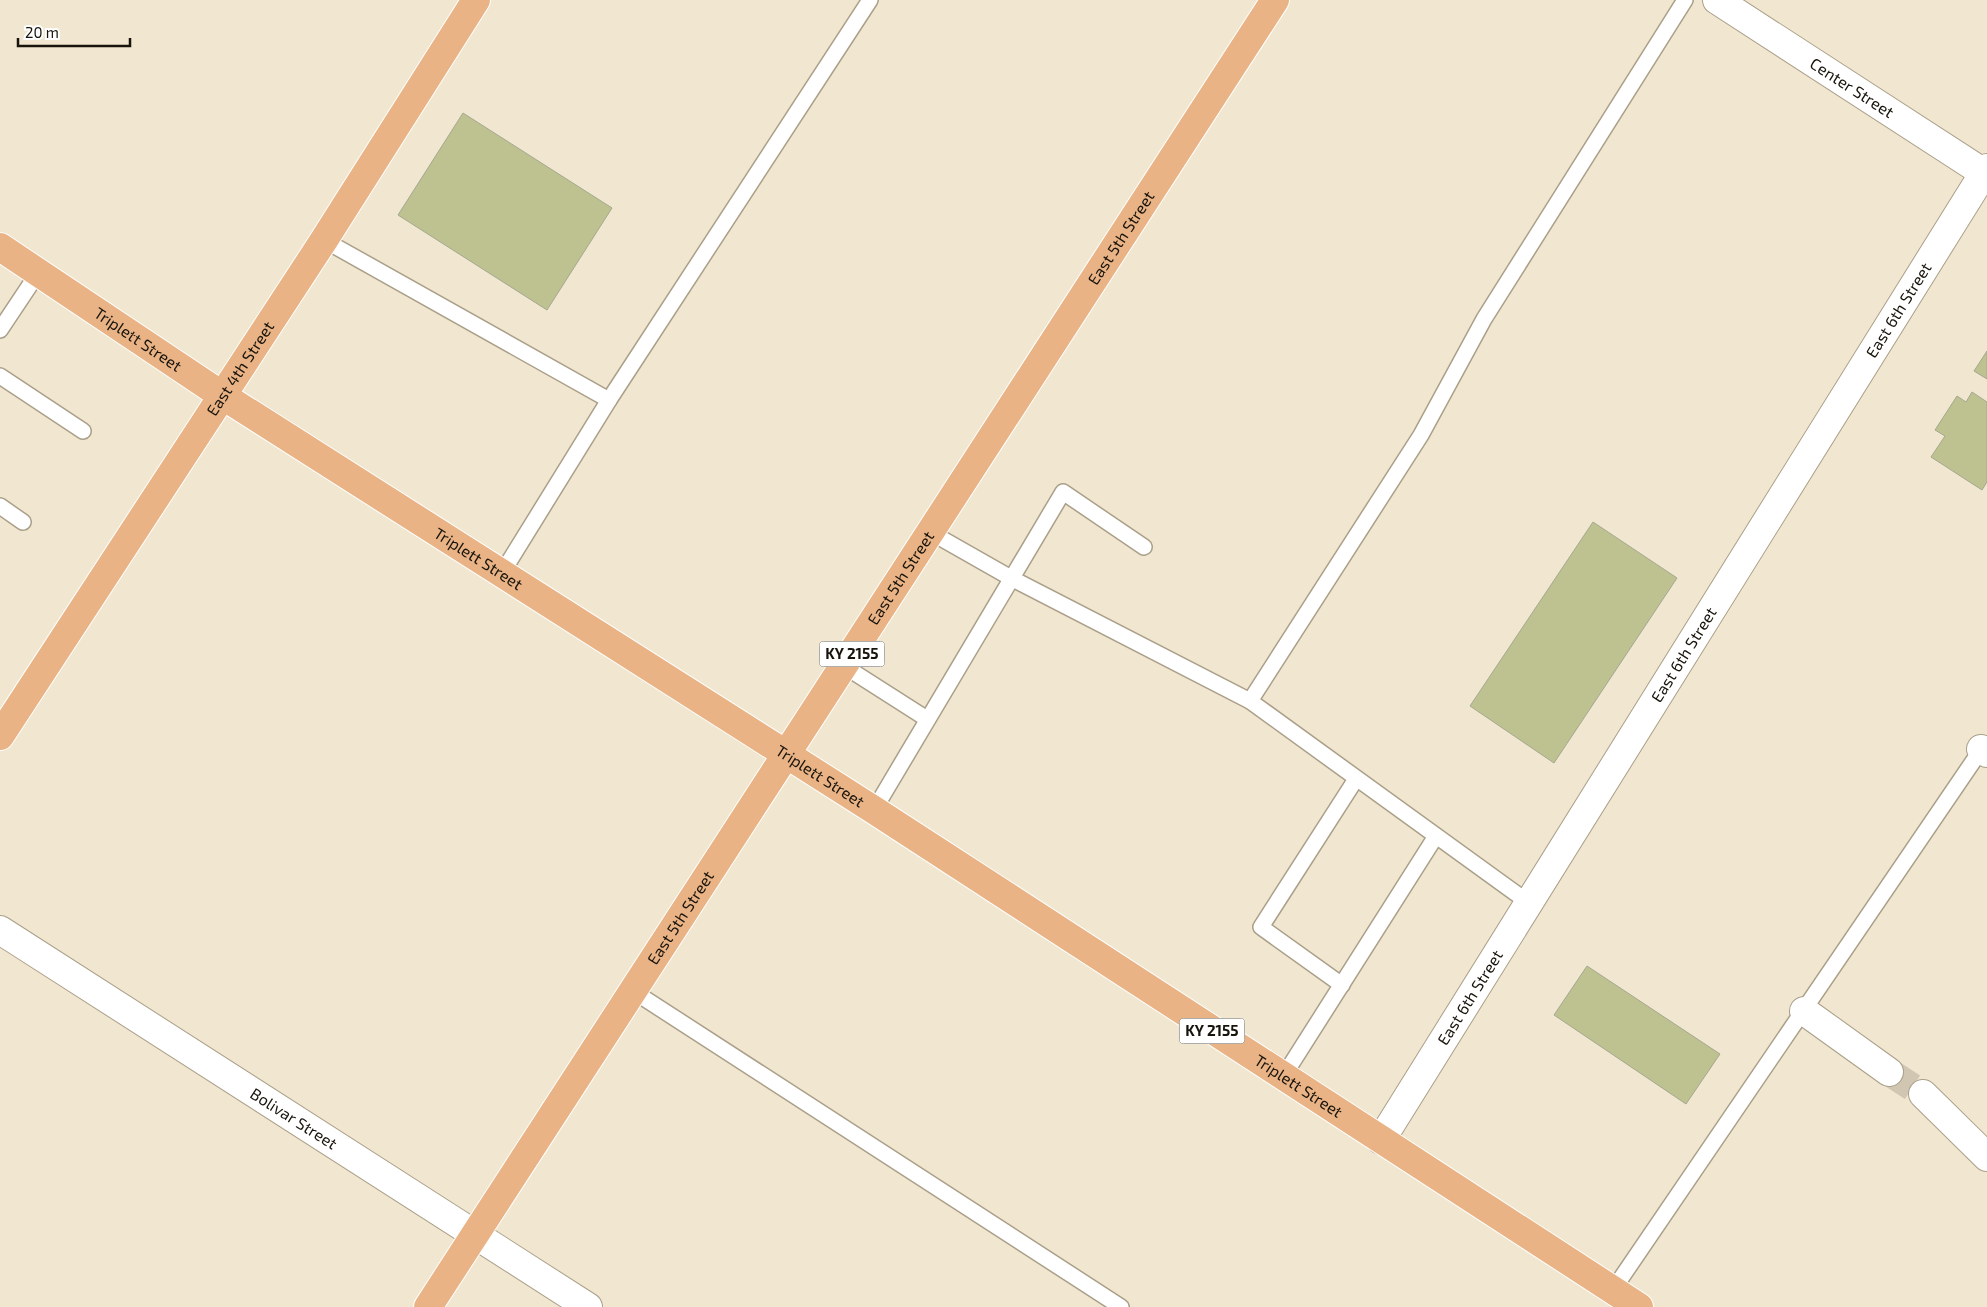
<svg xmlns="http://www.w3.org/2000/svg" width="1987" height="1307" font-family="'Exo 2',sans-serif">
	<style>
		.building { fill: #bdc290; stroke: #a5a890 }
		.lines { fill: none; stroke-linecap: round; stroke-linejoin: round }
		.street-tunnel { stroke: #d0c6b2; stroke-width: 28; stroke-dasharray: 28 14; stroke-linecap: butt }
		.lane-casing { stroke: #aa9f89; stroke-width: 18 }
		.street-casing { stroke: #aa9f89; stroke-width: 30 }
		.primary-casing { stroke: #fff; stroke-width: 30 }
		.lane { stroke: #fff; stroke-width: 15 }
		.street { stroke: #fff; stroke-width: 28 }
		.primary { stroke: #e9b385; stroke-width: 28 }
		.labels { text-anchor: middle; stroke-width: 4; stroke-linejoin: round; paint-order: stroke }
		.shield { fill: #fff; stroke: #5d5a55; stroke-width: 1 }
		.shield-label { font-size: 15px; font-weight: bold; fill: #18140c }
		.street-label { font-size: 16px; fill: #18140c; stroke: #fff }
	</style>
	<rect width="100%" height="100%" fill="#f1e6cf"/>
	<g class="building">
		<path d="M463 113 612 208 547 310 398 215Z"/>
		<path d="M1987 351V379L1974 371Z"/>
		<path d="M1972 392 1987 402V482L1982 490 1931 457 1945 436 1935 430 1957 396 1966 402Z"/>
		<path d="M1593 522 1677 578 1554 763 1470 706Z"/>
		<path d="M1587 966 1720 1054 1686 1104 1554 1015Z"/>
	</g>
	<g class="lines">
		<path class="street-tunnel" d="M1889 1072 1923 1094"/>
		<defs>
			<g id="lane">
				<path d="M324 240 609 400"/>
				<path d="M0 330 38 273"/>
				<path d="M0 376 83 431"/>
				<path d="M0 506 23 522"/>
				<path d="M930 532 1011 578 1250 701 1529 903"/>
				<path d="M502 573 609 400 870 0"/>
				<path d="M844 666 927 719"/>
				<path d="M1250 701 1421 435 1484 319 1685 0"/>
				<path d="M874 810 1063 492 1144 547"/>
				<path d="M1342 985 1261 927 1356 779"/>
				<path d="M633 991 1121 1307"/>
				<path d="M1283 1077 1436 836"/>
				<path d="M1613 1290 1985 744"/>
			</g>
			<g id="street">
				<path id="s1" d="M1717 0 1987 175"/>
				<path d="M1981 749 1987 753"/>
				<path id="s2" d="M0 930 588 1307"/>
				<path d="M1804 1011 1889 1072"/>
				<path d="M1923 1094 1987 1157"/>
				<path id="s3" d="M1381 1140 1987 168"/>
			</g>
			<g id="primary">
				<path id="s4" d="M0 247 223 396 874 810 1639 1307"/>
				<path id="s5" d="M0 736 324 240 476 0"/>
				<path id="s6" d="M428 1307 1275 0"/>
			</g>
		</defs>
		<use href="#lane" class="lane-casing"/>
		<use href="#street" class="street-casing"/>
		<use href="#primary" class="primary-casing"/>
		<use href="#lane" class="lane"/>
		<use href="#street" class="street"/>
		<use href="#primary" class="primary"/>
	</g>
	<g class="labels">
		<g class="shield">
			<rect x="819.5" y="641.5" width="65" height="25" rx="4"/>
			<rect x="1179.5" y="1018.5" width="65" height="25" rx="4"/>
		</g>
		<g class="shield-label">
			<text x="852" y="659">KY 2155</text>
			<text x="1212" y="1036">KY 2155</text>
		</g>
		<g class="street-label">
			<text dy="6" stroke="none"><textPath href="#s1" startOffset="161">Center Street</textPath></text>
			<text dy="6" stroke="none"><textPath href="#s6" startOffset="1274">East 5th Street</textPath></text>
			<text dy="6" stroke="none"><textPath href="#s3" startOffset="978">East 6th Street</textPath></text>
			<text dy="6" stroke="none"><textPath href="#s4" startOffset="166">Triplett Street</textPath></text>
			<text dy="6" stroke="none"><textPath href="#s5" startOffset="439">East 4th Street</textPath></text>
			<text dy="6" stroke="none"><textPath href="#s4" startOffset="571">Triplett Street</textPath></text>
			<text dy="6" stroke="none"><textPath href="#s6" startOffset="869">East 5th Street</textPath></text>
			<text dy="6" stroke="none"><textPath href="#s3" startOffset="572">East 6th Street</textPath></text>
			<text dy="6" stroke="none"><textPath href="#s4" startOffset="976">Triplett Street</textPath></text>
			<text dy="6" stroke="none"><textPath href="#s6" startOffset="464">East 5th Street</textPath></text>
			<text dy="6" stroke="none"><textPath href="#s3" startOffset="168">East 6th Street</textPath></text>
			<text dy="6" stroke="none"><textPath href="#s4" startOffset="1546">Triplett Street</textPath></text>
			<text dy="6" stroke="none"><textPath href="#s2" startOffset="349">Bolivar Street</textPath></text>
		</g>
	</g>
	<path d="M18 38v8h112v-8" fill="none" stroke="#18140c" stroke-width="2.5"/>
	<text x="25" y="38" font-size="15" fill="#18140c" stroke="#ffffff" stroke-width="4" paint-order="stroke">20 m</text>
</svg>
